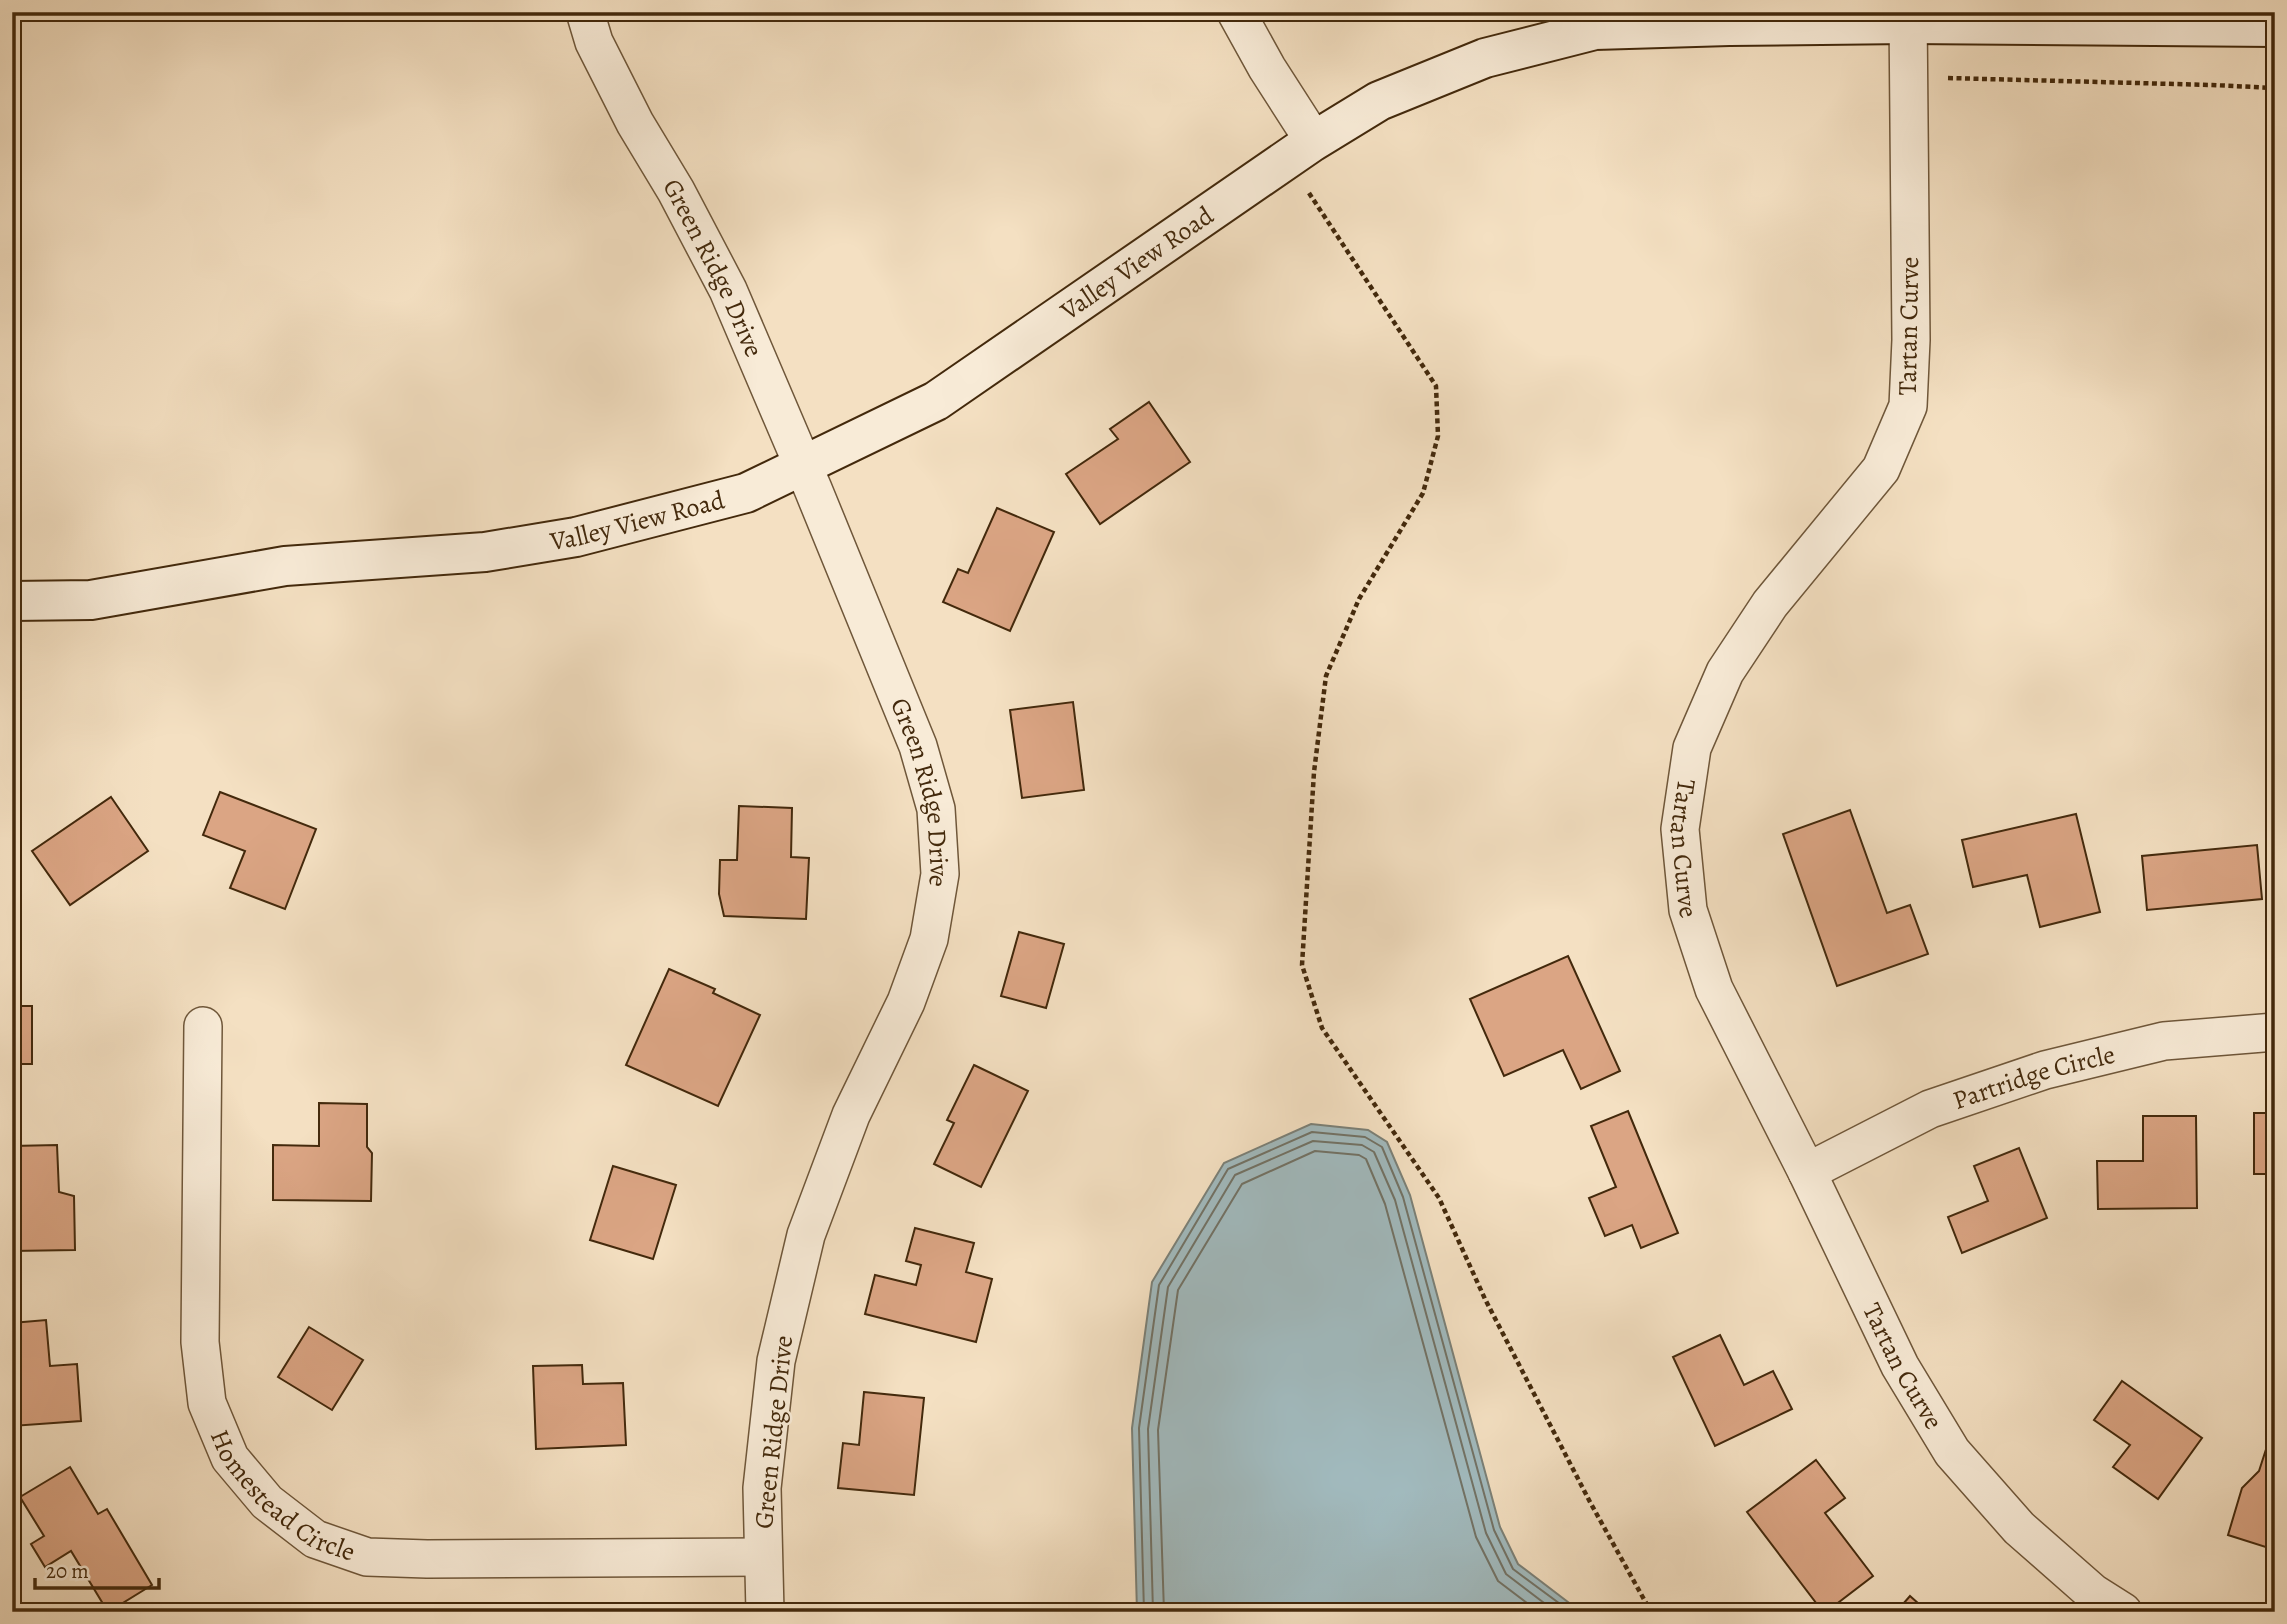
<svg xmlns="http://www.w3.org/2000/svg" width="2287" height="1624" font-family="Alegreya,serif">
<rect width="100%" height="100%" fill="#f4e0c2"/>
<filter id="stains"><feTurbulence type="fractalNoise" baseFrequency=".00286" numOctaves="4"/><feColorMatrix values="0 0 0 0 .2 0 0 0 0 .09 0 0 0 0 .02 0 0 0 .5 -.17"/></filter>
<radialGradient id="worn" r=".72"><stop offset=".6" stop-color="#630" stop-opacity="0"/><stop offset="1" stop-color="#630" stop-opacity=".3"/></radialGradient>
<path fill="#a1babe" stroke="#7b8077" stroke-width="2" d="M1311 1124 1368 1130 1387 1142 1410 1195 1500 1527 1518 1564 1581 1612H1137L1132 1428 1152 1282 1224 1163Z"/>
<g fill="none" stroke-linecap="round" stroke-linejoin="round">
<g stroke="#727265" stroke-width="2">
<path d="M1144 1612 1139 1428 1159 1285 1228 1169 1312 1132 1365 1137 1382 1147 1403 1197 1494 1530 1513 1569 1571 1612"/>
<path d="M1153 1612 1148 1429 1168 1287 1235 1175 1313 1141 1362 1145 1374 1152 1395 1200 1486 1533 1506 1574 1556 1612"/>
<path d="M1164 1612 1158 1430 1178 1290 1242 1184 1315 1151 1359 1155 1366 1159 1385 1204 1476 1537 1498 1581 1539 1612"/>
</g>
</g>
<g fill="#dba584" stroke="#43290c" stroke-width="2">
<path d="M1149 402 1190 462 1100 524 1066 474 1118 439 1110 429Z"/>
<path d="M997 508 1054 532 1010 631 943 602 958 569 968 573Z"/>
<path d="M1073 702 1084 790 1022 798 1010 710Z"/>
<path d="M220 792 316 829 285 909 230 888 245 851 203 835Z"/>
<path d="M111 797 148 851 70 905 32 851Z"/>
<path d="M739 806 792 808 791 857 809 858 806 919 724 916 719 894 720 860H737Z"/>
<path d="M1850 810 1887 913 1910 905 1928 954 1837 986 1783 834Z"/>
<path d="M2076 814 2100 912 2040 927 2027 875 1973 887 1962 840Z"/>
<path d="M2257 845 2262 899 2147 910 2142 856Z"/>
<path d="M1019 932 1064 944 1046 1008 1001 996Z"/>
<path d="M1568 956 1620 1071 1581 1089 1563 1050 1504 1076 1470 999Z"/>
<path d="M669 969 715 989 713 993 760 1015 718 1106 626 1065Z"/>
<rect x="12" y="1006" width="20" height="58"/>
<path d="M974 1065 1028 1091 981 1187 934 1164 954 1123 947 1120Z"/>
<path d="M319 1103 367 1104V1147L372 1153 371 1201 273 1200V1145L319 1146Z"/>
<path d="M1628 1111 1678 1233 1641 1248 1632 1225 1605 1236 1589 1198 1616 1187 1591 1126Z"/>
<rect x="2254" y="1113" width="21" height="61"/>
<path d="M2143 1116H2196L2197 1208 2098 1209 2097 1161H2143Z"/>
<path d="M57 1145 59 1192 74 1196 75 1250 12 1251V1146Z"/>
<path d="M2019 1148 2047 1218 1962 1253 1948 1217 1988 1201 1974 1166Z"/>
<path d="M613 1166 676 1185 653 1259 590 1240Z"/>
<path d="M915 1228 974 1243 966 1272 992 1279 976 1342 865 1314 875 1275 916 1285 921 1265 906 1261Z"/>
<path d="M46 1320 50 1366 77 1364 81 1421 12 1426V1323Z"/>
<path d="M309 1327 363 1360 332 1410 278 1377Z"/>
<path d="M1720 1335 1744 1385 1773 1371 1792 1409 1715 1446 1673 1357Z"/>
<path d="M582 1365 583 1384 623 1383 626 1445 536 1449 533 1366Z"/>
<path d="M2122 1381 2202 1438 2158 1499 2113 1467 2130 1445 2094 1420Z"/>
<path d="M864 1392 924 1398 914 1495 838 1488 843 1443 859 1445Z"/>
<path d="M2269 1440 2275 1442V1550L2228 1535 2242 1488 2259 1471Z"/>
<path d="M1816 1460 1845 1498 1825 1513 1873 1576 1826 1612H1823L1747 1512Z"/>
<path d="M70 1467 98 1514 107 1509 152 1585 108 1612 71 1551 45 1567 31 1544 44 1536 20 1497Z"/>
<path d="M1910 1596 1928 1612H1896Z"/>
</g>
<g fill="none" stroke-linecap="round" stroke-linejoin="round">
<g stroke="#6f573a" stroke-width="40">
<g id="street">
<path id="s1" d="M585 12 594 42 635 123 676 191 728 290 813 489 918 746 936 809 940 874 929 939 906 1002 851 1115 806 1235 776 1361 762 1488 765 1612"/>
<path d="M1236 12 1267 68 1310 135 1312 142"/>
<path id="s2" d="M1908 12 1911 340 1908 406 1881 469 1770 604 1725 672 1692 748 1680 829 1688 910 1714 989 1807 1172 1900 1366 1952 1452 2019 1528 2093 1593 2123 1612"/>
<path id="s3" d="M203 1026 200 1342 207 1403 230 1458 267 1502 315 1539 367 1557 427 1559 762 1557"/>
<path id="s4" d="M1807 1172 1930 1109 2045 1070 2164 1041 2275 1032"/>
</g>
</g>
<g stroke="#43290c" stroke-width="42">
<g id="secondary">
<path id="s5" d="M12 601 91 600 285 566 485 552 576 537 746 493 936 401 1312 142 1379 101 1485 58 1595 30 1729 26 1908 24 2275 27"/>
</g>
</g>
<g stroke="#43290c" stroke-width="4.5" stroke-dasharray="5 3.5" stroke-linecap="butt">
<path d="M1948 78 2212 85 2275 88"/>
<path d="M1309 193 1436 386 1438 436 1423 493 1359 599 1326 676 1314 772 1302 965 1322 1028 1439 1198 1485 1299 1590 1502 1651 1612"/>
</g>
<use href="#street" stroke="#f8ebd7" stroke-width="37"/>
<use href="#secondary" stroke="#f8ebd7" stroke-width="38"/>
</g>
<g text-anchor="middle" stroke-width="5" stroke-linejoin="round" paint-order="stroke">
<g font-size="26" fill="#43290c" stroke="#f8ebd7">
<text dy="9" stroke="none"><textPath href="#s5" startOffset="1199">Valley View Road</textPath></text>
<text dy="9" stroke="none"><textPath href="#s1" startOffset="287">Green Ridge Drive</textPath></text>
<text transform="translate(1908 326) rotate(-89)" y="9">Tartan Curve</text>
<text dy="9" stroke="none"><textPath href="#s5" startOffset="632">Valley View Road</textPath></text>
<text dy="9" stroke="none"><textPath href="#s1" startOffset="854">Green Ridge Drive</textPath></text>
<text dy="9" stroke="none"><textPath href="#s2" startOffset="903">Tartan Curve</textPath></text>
<text dy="9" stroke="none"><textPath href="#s4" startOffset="247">Partridge Circle</textPath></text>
<text dy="9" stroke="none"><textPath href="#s2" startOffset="1470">Tartan Curve</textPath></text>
<text transform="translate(773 1432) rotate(-84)" y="9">Green Ridge Drive</text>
<text dy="9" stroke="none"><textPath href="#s3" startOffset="502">Homestead Circle</textPath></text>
</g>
</g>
<rect width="2287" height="1624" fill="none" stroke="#f4e0c2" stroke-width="42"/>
<rect x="14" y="14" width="2259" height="1596" fill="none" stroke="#43290c" stroke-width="3.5"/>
<rect x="21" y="21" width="2245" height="1582" fill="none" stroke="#43290c" stroke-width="2"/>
<path d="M35 1578v10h124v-10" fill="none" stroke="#43290c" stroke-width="3.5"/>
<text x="46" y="1578" font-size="21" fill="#43290c" stroke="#f8ebd7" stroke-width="5" paint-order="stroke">20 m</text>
<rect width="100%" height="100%" filter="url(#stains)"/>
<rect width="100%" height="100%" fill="url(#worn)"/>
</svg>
